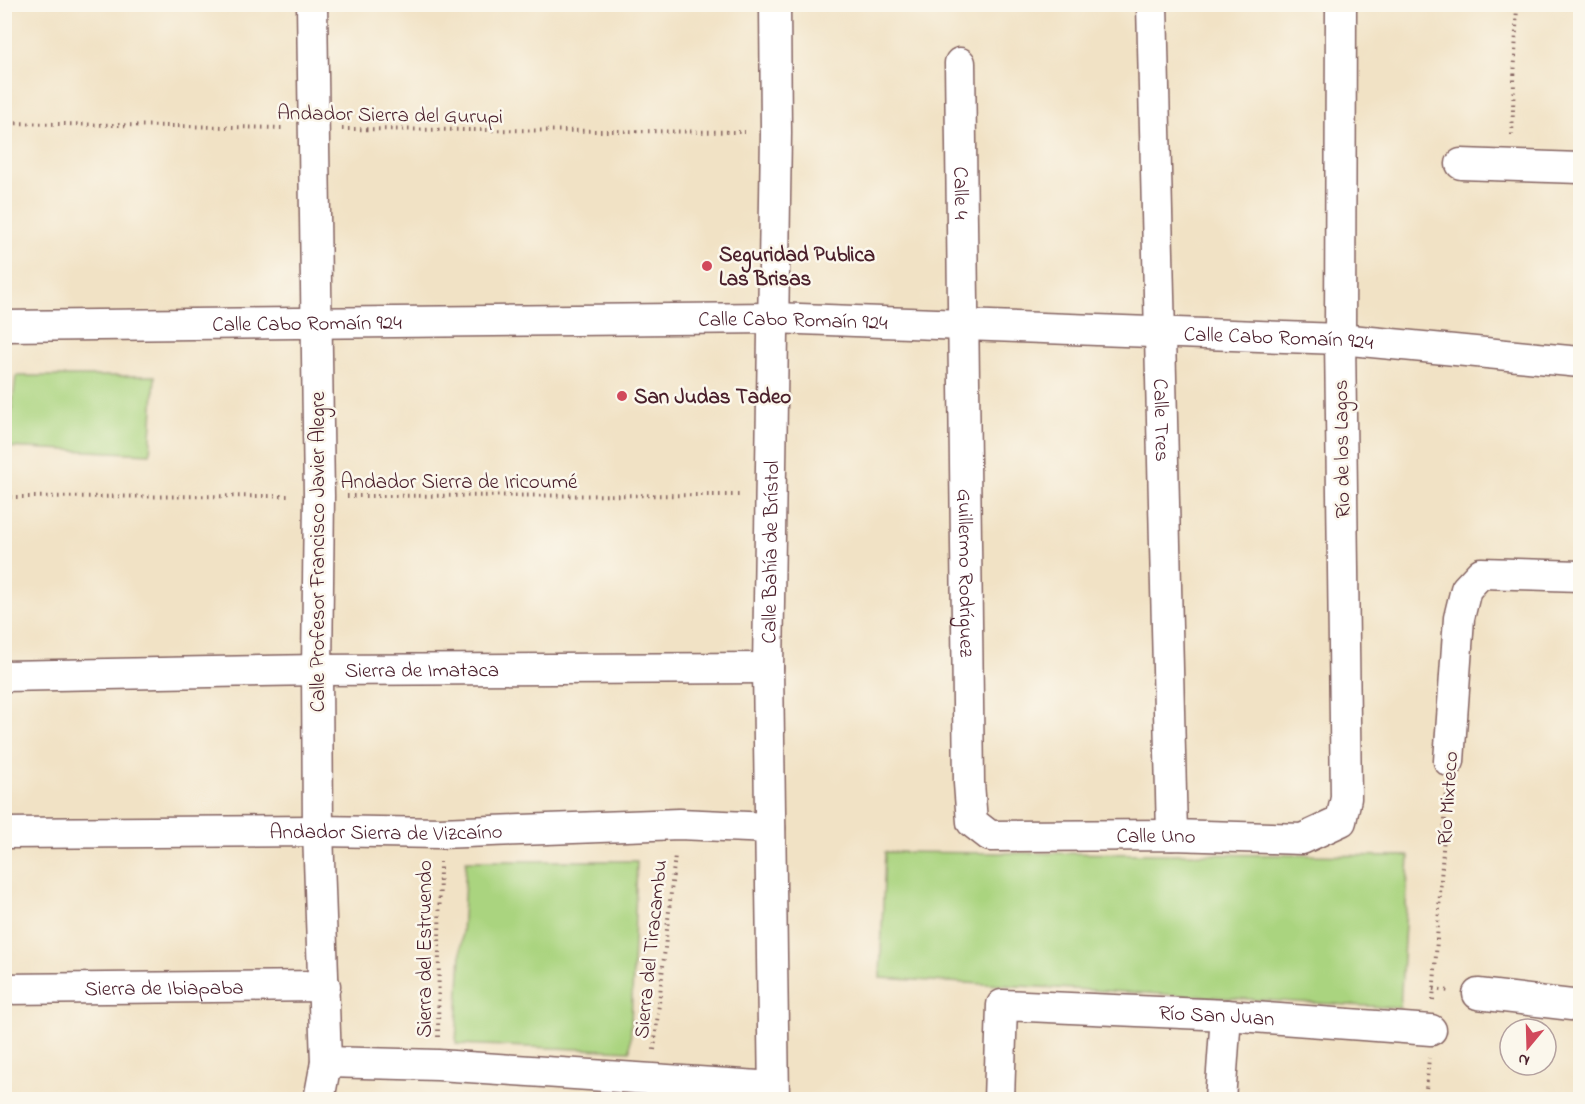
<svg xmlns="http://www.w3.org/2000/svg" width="1585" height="1104" font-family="'Indie Flower',sans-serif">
<rect width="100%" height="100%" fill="#fbf7ec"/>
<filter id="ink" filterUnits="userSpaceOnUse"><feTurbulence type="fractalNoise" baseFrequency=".0167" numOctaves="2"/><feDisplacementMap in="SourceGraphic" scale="12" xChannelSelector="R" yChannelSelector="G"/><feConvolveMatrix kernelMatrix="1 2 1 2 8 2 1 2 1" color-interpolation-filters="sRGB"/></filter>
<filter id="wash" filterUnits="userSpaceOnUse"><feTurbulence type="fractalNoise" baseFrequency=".008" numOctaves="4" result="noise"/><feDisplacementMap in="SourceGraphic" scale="24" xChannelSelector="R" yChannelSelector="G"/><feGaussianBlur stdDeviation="1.35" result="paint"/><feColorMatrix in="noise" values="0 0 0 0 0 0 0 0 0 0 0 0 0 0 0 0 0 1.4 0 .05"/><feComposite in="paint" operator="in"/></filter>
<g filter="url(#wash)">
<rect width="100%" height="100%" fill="#f1e2c5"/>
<g fill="#aad47f" stroke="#7a7a55" stroke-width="1.5">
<path d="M16 376H155L150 454 7 447Z"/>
<path d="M885 852 1409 856 1400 1008 880 978Z"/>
<path d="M466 861H637L630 1051 456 1044Z"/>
</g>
</g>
<g filter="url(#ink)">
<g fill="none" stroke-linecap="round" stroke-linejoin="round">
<g stroke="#846361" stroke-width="33">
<g id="minor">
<path d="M312 4 319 496 317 670 318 831 326 1062 319 1100"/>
<path id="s1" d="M1152 4 1172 835"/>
<path id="s2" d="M960 63 969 783 972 822 990 836 1172 835 1302 839 1341 821 1346 798 1340 339 1341 4"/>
<path d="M1461 164 1580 168"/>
<path id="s3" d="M4 326 773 318 1340 339 1580 362"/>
<path id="s4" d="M4 676 317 670 768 668"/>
<path d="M1449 761 1459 618 1466 589 1481 573 1580 576"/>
<path id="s5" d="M4 833 318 831 440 833 679 824 770 828"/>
<path id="s6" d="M4 989 325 986"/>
<path d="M1478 994 1580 1006"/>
<path d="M326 1062 438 1065 773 1087"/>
<path id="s7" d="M774 1100 768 668 776 133 775 4"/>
<path id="s8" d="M999 1100 1002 1005 1226 1015 1431 1030"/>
<path d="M1220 1100 1226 1015"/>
</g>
</g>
<g stroke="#846361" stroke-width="4" stroke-dasharray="1.5 4.5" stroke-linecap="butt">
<path d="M4 123 283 128"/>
<path d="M342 129 745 132"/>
<path d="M1512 135 1517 4"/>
<path d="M347 496 742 495"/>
<path d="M4 497 289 496"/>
<path d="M1434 989 1450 991"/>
<path d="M1433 1000 1447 789"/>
<path d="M438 1037 440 862"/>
<path d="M654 1050 675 855"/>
<path d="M1425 1100 1429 1058"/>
</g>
<use href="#minor" stroke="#fff" stroke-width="30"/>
</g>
</g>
<g fill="#d1495b" stroke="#fbf7ec" stroke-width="2">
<circle cx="707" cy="266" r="6"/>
<circle cx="622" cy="396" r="6"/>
</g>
<g text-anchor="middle" stroke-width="5" stroke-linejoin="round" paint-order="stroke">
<g font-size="21" fill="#4a1f2b" stroke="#fbf7ec">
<text transform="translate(390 114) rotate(1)" y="7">Andador Sierra del Gurupi</text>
<text dy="7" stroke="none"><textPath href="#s2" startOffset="130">Calle 4</textPath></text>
<text dy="7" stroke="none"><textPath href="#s3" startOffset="789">Calle Cabo Romaín 924</textPath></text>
<text dy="7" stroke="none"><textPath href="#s3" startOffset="303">Calle Cabo Romaín 924</textPath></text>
<text dy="7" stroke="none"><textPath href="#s3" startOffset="1275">Calle Cabo Romaín 924</textPath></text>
<text dy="7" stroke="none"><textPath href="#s1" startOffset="416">Calle Tres</textPath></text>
<text transform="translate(1341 449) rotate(-91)" y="7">Río de los Lagos</text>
<text x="459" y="488">Andador Sierra de Iricoumé</text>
<text transform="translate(317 552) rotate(-90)" y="7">Calle Profesor Francisco Javier Alegre</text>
<text dy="7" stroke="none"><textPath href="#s7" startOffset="548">Calle Bahía de Brístol</textPath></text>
<text dy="7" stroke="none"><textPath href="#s2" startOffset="510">Guillermo Rodríguez</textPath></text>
<text dy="7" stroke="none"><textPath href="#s4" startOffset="418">Sierra de Imataca</textPath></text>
<text transform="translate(1447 798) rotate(-86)" y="7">Río Mixteco</text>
<text dy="7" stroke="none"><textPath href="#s5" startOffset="382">Andador Sierra de Vizcaíno</textPath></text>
<text dy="7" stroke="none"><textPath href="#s2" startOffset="948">Calle Uno</textPath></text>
<text transform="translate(424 949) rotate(-90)" y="7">Sierra del Estruendo</text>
<text transform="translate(650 949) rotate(-84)" y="7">Sierra del Tiracambu</text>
<text dy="7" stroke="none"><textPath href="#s6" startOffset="160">Sierra de Ibiapaba</textPath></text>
<text dy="7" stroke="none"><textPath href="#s8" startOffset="310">Río San Juan</textPath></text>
</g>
<g font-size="21" font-weight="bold" fill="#4a1f2b" stroke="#fbf7ec" text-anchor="start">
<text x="719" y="261">Seguridad Publica<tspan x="719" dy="24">Las Brisas</tspan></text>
<text x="634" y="403">San Judas Tadeo</text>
</g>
</g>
<rect width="1585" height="1104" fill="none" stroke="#fbf7ec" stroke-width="24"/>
<g transform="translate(1528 1047) rotate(199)"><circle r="28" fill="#fbf7ec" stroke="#b4a19f" stroke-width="1.5"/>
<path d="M0-4.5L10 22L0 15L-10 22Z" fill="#d1495b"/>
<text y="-9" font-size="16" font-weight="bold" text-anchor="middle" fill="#4a1f2b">N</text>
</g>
</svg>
